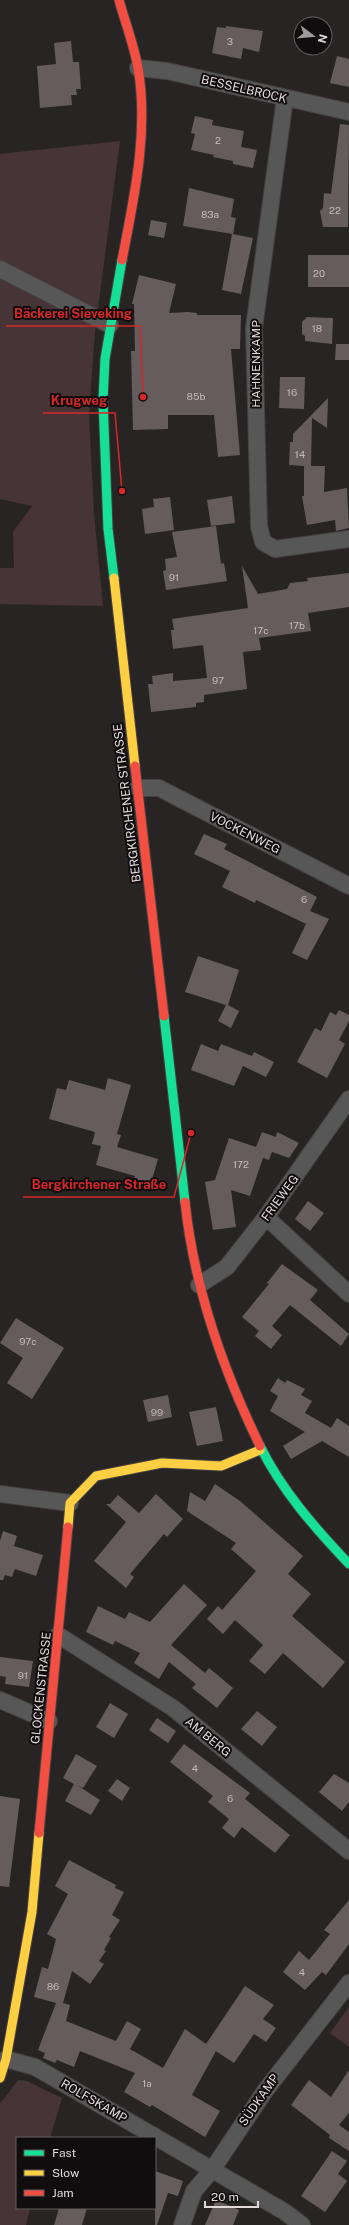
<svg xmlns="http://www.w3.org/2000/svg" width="349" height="2225" font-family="'Public Sans',sans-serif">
<rect width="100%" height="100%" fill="#292424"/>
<g fill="#473437">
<path d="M120 141 95 331 89 414 94 514 103 606 0 604V568H14L13 532 32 506 0 499V154Z"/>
<path d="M349 2007V2047L330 2033Z"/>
<path d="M19 2080 27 2081 62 2098 50 2138H17V2208H30L26 2225H0V2103C8 2096 11 2087 19 2080Z"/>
</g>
<g fill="#655c5d">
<path d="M226 26 263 31 259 52 243 48 241 59 212 53 217 27 226 28Z"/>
<path d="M71 41 73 62H79L81 89H76L77 95H71L72 105 40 108 37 66 56 64 54 43Z"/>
<path d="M337 56 349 59V87L330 83Z"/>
<path d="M195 116 213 120 212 125 244 131 241 147 257 150 253 168 233 164V161L213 157 214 155 191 150 195 134 191 133Z"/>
<path d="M340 124 349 125 348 227H323L320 211 323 208 324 193 331 194Z"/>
<path d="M189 188 234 199 231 217 236 218 233 234 183 226Z"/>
<path d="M151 220 167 223 164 238 148 235Z"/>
<path d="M232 234 253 238 241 294 222 290Z"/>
<rect x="308" y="255" width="41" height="32"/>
<path d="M139 275 176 284 169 313 188 312 197 313V315H241L240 349H231L240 455 218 457 214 415H168V429L133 430 131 351H135L134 304H132Z"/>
<path d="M307 317 333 318 332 344 305 341V336L302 334V322Z"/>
<path d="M336 344H349V360H335Z"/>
<path d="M280 377H305L304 409 279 408Z"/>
<path d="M328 398 327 428 312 418 311 466H325L324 492 347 488 349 528 336 531 335 520 307 525 302 496H304V466L289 465 290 442H293V434Z"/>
<path d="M232 496 235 523 211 526 207 500Z"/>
<path d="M170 497 174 530 145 534 142 509 154 507 153 499Z"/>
<path d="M216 526 221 564 224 563 227 581 166 590 163 571 166 570 165 559 177 557 172 532Z"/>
<path d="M242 566 258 594 287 589 290 583 308 581 307 578 349 573V607L308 613 311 631 259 638 261 650 243 652 247 689 204 695V702L196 703V707L151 712 148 684H153L152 676 173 673V681L207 678 203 645 173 649 171 630H174L172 619 248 608Z"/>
<path d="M204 834 227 844 224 849 317 897 310 911 329 919 307 960 292 953 306 924 256 900 255 903 222 887 230 871 194 854Z"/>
<path d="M198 956 239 970 228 1005 239 1011 231 1028 218 1021 226 1005 185 992Z"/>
<path d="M339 1010 349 1015V1021L339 1040 345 1044 327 1078 297 1062 315 1028 321 1031 330 1012 336 1015Z"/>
<path d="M201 1044 218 1051 221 1044 252 1056 254 1052 274 1062 266 1077 243 1066 234 1086 191 1070Z"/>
<path d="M108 1078 131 1085 117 1134 121 1135 117 1147 158 1159 149 1190 132 1186 135 1176 96 1165 101 1146 92 1144 95 1132 49 1119 57 1088 66 1090 69 1080 105 1090Z"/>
<path d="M262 1132 276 1137 277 1132 299 1143 289 1158 272 1152 269 1160 263 1158 250 1196 231 1190 236 1227 213 1230 205 1182 215 1180 229 1138 256 1147Z"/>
<path d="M308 1201 324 1213 310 1231 295 1219Z"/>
<path d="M282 1264 318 1290 310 1300 349 1334 341 1346 290 1305 272 1326 282 1335 271 1349 255 1336 259 1331 242 1317 269 1284 267 1283Z"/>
<path d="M16 1318 64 1348 32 1399 7 1383 23 1358 0 1343Z"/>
<path d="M278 1378 285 1383 287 1380 305 1389 301 1395 312 1401 305 1413 331 1428 337 1418 349 1426V1457L322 1441 291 1459 283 1446 305 1432 270 1411 278 1396 270 1391Z"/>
<path d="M168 1395 172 1417 148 1422 143 1400Z"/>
<path d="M216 1407 223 1441 197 1446 189 1412Z"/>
<path d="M215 1484 240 1501 303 1556 288 1574 311 1594 292 1616 345 1662 323 1688 283 1653 265 1674 249 1661 263 1645 235 1620 223 1634 207 1619 218 1606 222 1610 256 1571 231 1549 236 1543 187 1511 190 1492 205 1501Z"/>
<path d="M156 1494 183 1519 167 1537 164 1534 130 1574 134 1577 126 1588 94 1561 126 1522 106 1504H110L118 1495 139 1513Z"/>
<path d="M3 1531 17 1536 14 1546 43 1555 36 1576 15 1569 12 1577 5 1575 3 1580H0V1541Z"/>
<path d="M184 1584 207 1605 171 1645 205 1673 209 1668 233 1688 217 1708 192 1688 196 1684 169 1662 159 1679 134 1663 140 1653 115 1641 113 1645 86 1632 98 1606 125 1619 129 1612 150 1622Z"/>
<path d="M0 1657 33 1661 29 1687 5 1684 6 1677 0 1676Z"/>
<path d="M110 1703 128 1714 114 1738 96 1727Z"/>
<path d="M257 1711 277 1727 262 1746 241 1729Z"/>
<path d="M157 1718 176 1731 168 1743 149 1730Z"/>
<path d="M184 1744 250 1793 245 1799 290 1835 275 1853 242 1827 234 1838 222 1828 229 1819 208 1802 213 1796 170 1762Z"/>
<path d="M76 1754 97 1766 83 1788 77 1785 100 1800 91 1815 65 1801 74 1784 63 1778Z"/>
<path d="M334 1774 349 1783V1802L342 1811 319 1792Z"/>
<path d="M117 1779 130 1788 122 1801 108 1791Z"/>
<path d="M0 1796 20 1799 9 1887 0 1886Z"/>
<path d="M69 1860 116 1885 115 1888 124 1892 112 1915 120 1920 109 1937 111 1938 104 1950 106 1951 99 1961 104 1964 90 1984 72 1971 63 2003 70 2005 66 2021 116 2041 127 2021 141 2029 130 2049 163 2068 185 2029 206 2044 245 1986 274 2005 263 2019 276 2028 266 2042 254 2034 234 2063 211 2048 216 2051 192 2095 220 2111 205 2137 152 2105 150 2107 124 2092 135 2073 80 2051 74 2067 57 2060 55 2063 43 2058 45 2053 38 2050 56 2003 34 1997 42 1967 48 1969 56 1939 47 1934 68 1894 55 1886Z"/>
<path d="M349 1900V1944L326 1975 322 1972 305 1990 283 1972 299 1951 309 1960 330 1934 324 1930Z"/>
<path d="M349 2070V2113L339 2125 349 2132V2151L329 2138 330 2135 291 2105 309 2080 331 2097Z"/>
<path d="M332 2151 347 2161 338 2174 347 2181 325 2212 301 2196Z"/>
<path d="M155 2171 183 2181 178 2196 168 2193 157 2225H155Z"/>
<path d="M216 2200 239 2210 233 2225H205Z"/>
<path d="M59 2208H87L82 2225H54Z"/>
</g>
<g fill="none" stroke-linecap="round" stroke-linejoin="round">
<g stroke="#464242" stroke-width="18">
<g id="street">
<path d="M138 68 167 71 349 112"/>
<path d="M285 98 254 328 259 526 263 542 275 549 349 539"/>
<path d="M0 269 110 325"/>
<path d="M138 788H159L349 886"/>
<path d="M266 1217 349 1294"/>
<path d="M199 1285 227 1267 266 1217 349 1099"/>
<path d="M0 1494 70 1503"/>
<path d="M58 1635 173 1708 349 1851"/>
<path d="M0 1700 49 1721"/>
<path d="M6 2059 35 2067 285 2212 302 2225"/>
<path d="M182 2225 194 2191 212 2170 265 2091 349 1983"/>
</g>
</g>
<g stroke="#464242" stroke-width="11">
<g id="fast">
<path d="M114 578 108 529 103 400 105 359 122 260"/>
<path d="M164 1016 185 1202"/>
<path d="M260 1446C282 1491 315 1528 349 1564"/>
</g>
</g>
<g stroke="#464242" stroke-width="11">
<g id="slow">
<path d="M114 578 135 766"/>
<path d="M68 1527 70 1503 96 1476 162 1463 221 1466 260 1450"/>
<path d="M0 2078 6 2059 32 1912 39 1833"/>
</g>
</g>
<g stroke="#464242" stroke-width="11">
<g id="jam">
<path d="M119 0C125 22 134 45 138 68 149 131 134 198 122 260"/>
<path d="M135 766 164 1016"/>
<path d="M185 1202C194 1287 223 1370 260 1446"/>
<path d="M39 1833 68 1527"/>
</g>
</g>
<use href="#street" stroke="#575758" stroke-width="16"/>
<use href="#fast" stroke="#16e098" stroke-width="9"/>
<use href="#slow" stroke="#ffcf43" stroke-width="9"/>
<use href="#jam" stroke="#f24e42" stroke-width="9"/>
</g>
<g text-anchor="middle" stroke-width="4" stroke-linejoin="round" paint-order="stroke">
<g font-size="10" fill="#c2babb">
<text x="230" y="45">3</text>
<text x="218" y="144">2</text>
<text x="335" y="214">22</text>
<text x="210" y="218">83a</text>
<text x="319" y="277">20</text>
<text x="317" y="332">18</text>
<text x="292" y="396">16</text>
<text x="196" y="400">85b</text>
<text x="300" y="458">14</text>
<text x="174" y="581">91</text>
<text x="297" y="629">17b</text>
<text x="261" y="634">17c</text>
<text x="218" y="684">97</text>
<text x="304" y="903">6</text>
<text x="241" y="1168">172</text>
<text x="28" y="1345">97c</text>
<text x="157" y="1416">99</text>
<text x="23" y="1679">91</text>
<text x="195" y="1772">4</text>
<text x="230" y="1802">6</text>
<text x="302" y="1976">4</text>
<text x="53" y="1990">86</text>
<text x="147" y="2087">1a</text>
</g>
<g font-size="12" fill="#e1d9da" stroke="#110c0d">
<text transform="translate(244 89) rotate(13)" y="4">BESSELBROCK</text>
<text transform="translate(256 364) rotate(-90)" y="4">HAHNENKAMP</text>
<text transform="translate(127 803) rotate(-97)" y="4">BERGKIRCHENER STRASSE</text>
<text transform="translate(245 833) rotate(27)" y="4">VOCKENWEG</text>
<text transform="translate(280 1198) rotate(-54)" y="4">FRIEWEG</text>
<text transform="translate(41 1688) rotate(-84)" y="4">GLOCKENSTRASSE</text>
<text transform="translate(208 1737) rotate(39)" y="4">AM BERG</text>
<text transform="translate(259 2100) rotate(-55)" y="4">SÜDKAMP</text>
<text transform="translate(94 2101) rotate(30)" y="4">ROLFSKAMP</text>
</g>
</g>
<path fill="none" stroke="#d62828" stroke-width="1.5" d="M143 397L140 326H6M122 491L115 413H43M191 1133L174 1197H23"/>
<g fill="#d62828" stroke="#110c0d" stroke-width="1.5">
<circle cx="143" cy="397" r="4"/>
<circle cx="122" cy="491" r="4"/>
<circle cx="191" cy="1133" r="4"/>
</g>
<g font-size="13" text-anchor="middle" font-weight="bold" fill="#d62828" stroke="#110c0d" stroke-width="4" stroke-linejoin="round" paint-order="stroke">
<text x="73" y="318">Bäckerei Sieveking</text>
<text x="79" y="405">Krugweg</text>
<text x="99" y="1189">Bergkirchener Straße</text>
</g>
<rect x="16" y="2137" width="140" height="72" fill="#110c0d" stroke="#645e5f"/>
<rect x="24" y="2150" width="20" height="6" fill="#16e098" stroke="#645e5f"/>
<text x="52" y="2157" font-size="12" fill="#e1d9da">Fast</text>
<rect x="24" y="2170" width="20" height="6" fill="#ffcf43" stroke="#645e5f"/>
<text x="52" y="2177" font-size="12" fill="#e1d9da">Slow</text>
<rect x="24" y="2190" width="20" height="6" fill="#f24e42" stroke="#645e5f"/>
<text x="52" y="2197" font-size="12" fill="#e1d9da">Jam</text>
<g transform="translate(313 36) rotate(106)"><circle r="19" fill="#110c0d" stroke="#645e5f"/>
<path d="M0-3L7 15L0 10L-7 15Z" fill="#a19a9a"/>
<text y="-6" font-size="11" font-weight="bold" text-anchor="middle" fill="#e1d9da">N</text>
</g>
<path d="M205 2201v6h53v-6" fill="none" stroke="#e1d9da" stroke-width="2"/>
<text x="211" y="2201" font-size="12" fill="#e1d9da" stroke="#110c0d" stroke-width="3" paint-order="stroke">20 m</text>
</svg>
